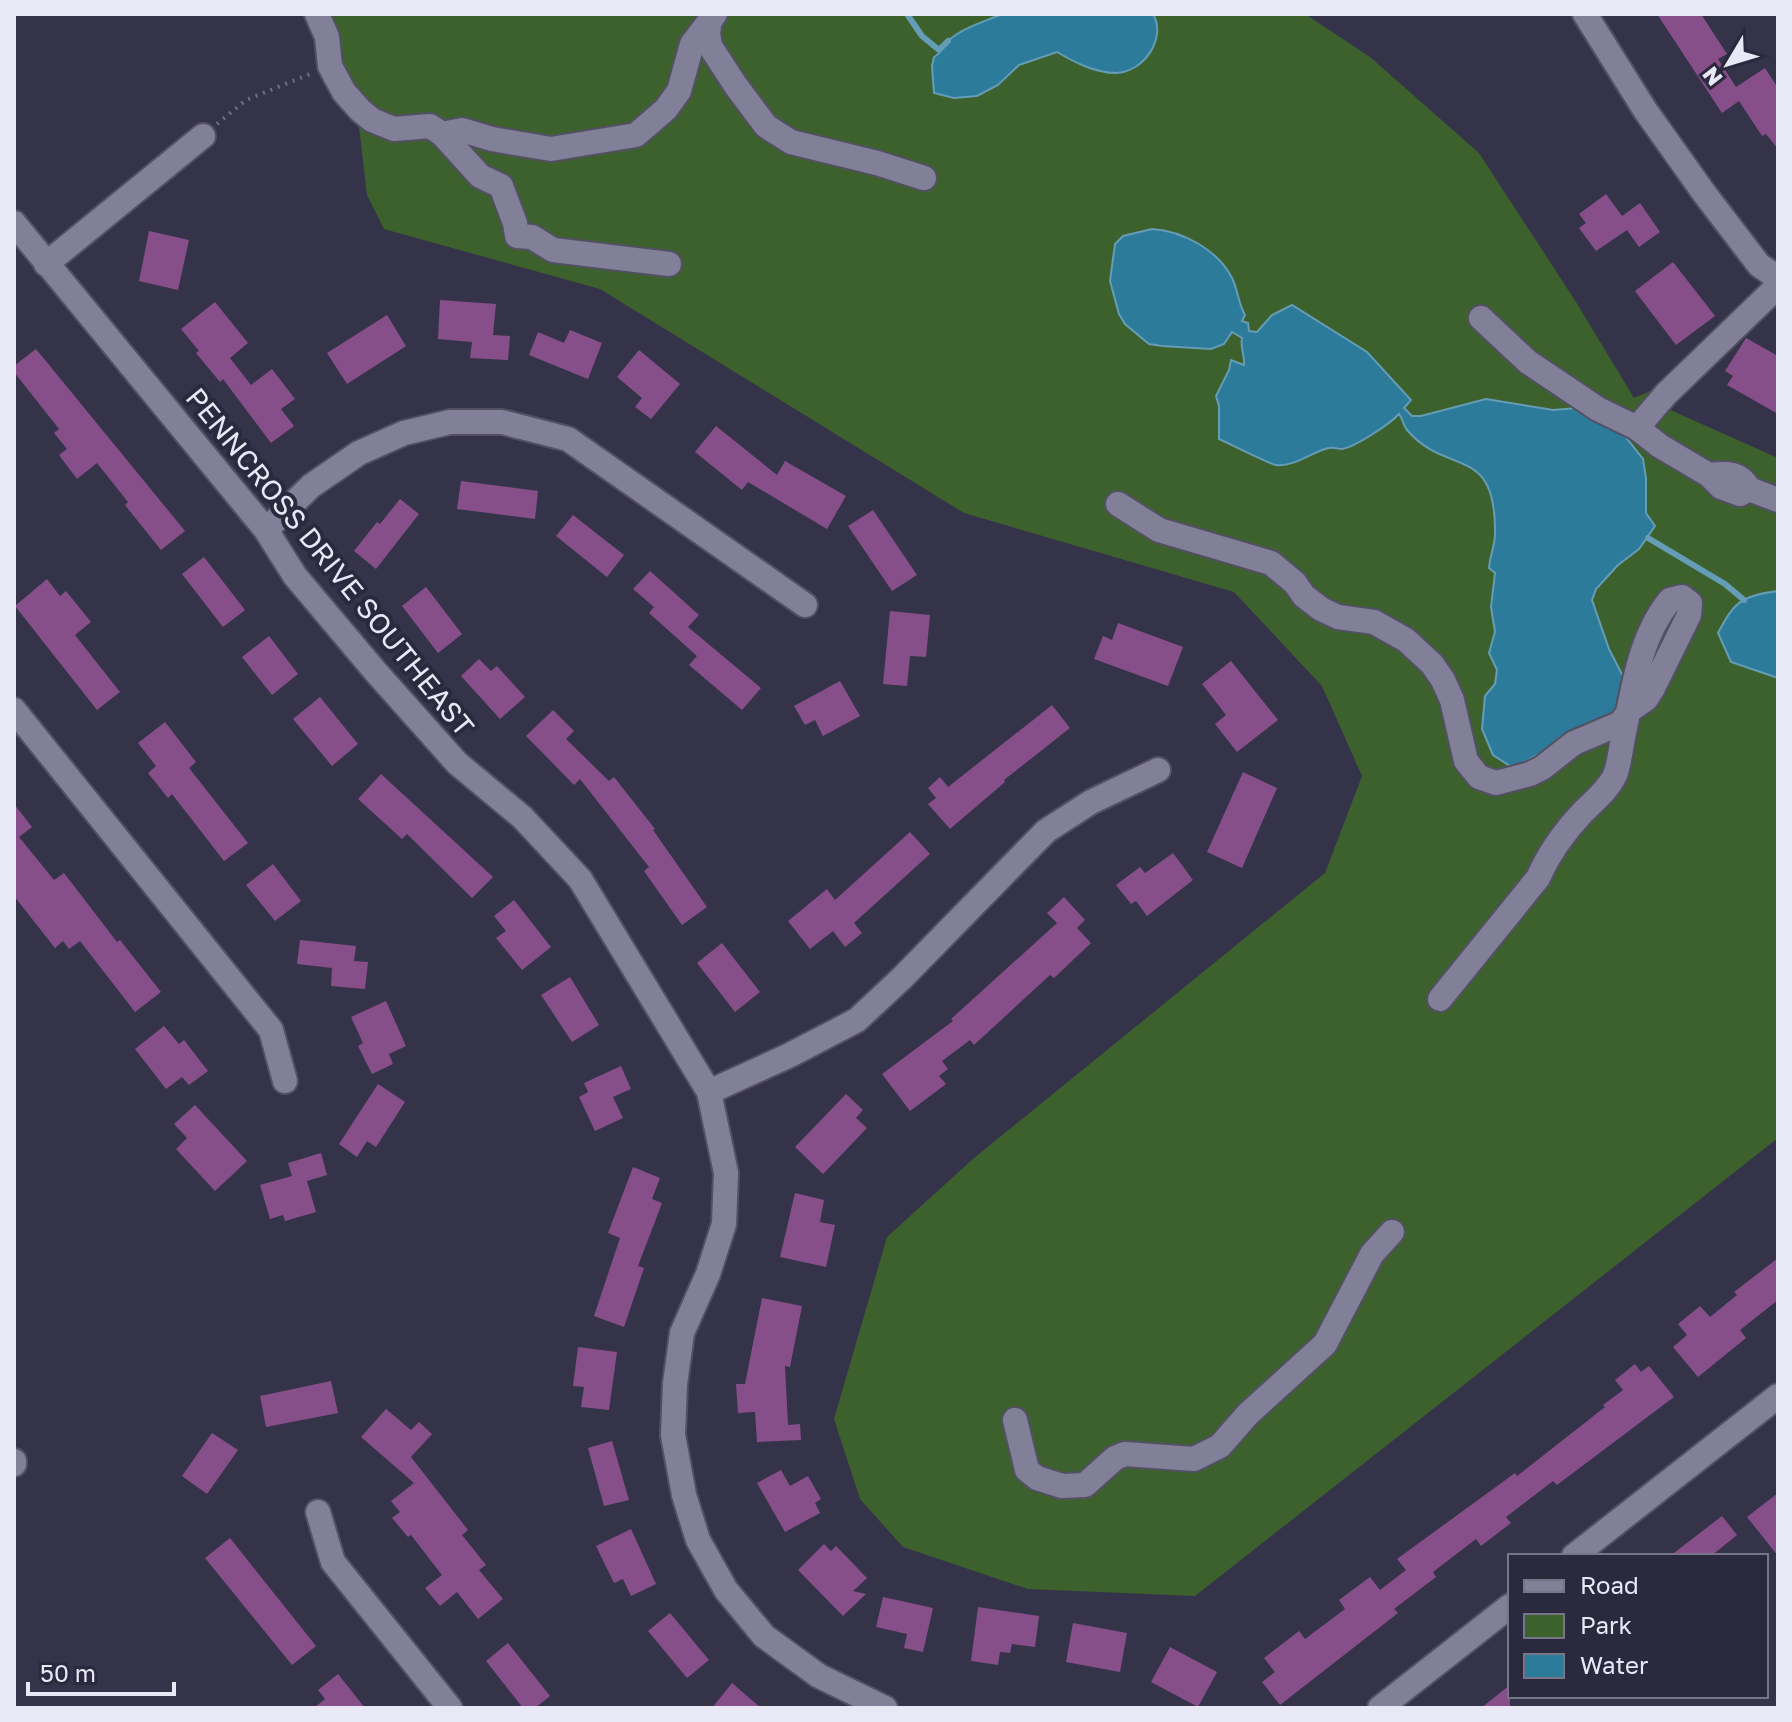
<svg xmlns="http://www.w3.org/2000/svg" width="1792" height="1722" font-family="'Golos Text',sans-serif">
<rect width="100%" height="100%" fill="#353349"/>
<path fill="#3d612d" d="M302 14H1305L1370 57 1479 153 1576 302 1634 398 1655 389 1778 266 1668 409 1778 458V1138L1195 1596 1028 1589 903 1547 860 1499 834 1419 887 1237 974 1158 1325 873 1362 776 1322 686 1234 592 964 513 600 289 384 229 367 195 358 118Z"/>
<g fill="#2d7b9a" stroke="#659cb6" stroke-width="2">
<path d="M1002 14H1153C1167 38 1144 72 1116 73 1095 73 1074 62 1057 52L1019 65 998 85 977 96 954 98 934 93 932 66 934 57C941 53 942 48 947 42 961 28 984 22 1002 14Z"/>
<path d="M1152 229C1183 231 1218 250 1232 278 1238 290 1238 303 1245 315L1242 321 1248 323 1249 331 1257 332 1272 315 1292 305 1367 352 1411 400 1404 408 1412 416H1421L1486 399 1553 410 1577 408 1593 413 1624 435 1643 459 1646 478V513L1655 526 1639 549 1618 565 1596 589 1592 600 1609 649 1625 680 1626 692 1612 715 1513 768 1493 755 1482 729 1485 696 1495 684 1497 670 1489 653 1495 632 1491 607 1495 573 1489 568C1490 555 1495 546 1495 533 1496 443 1447 477 1407 430 1403 425 1403 419 1399 414 1390 424 1355 447 1342 449 1338 449 1333 447 1329 448 1311 452 1295 467 1276 465 1271 465 1226 442 1219 439V406L1216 396 1229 370 1231 360 1244 365C1245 355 1240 349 1242 338L1232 332 1224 344 1211 349 1162 346 1149 344 1125 324 1119 314 1110 281 1115 244 1123 236Z"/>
<path d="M1778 591V678L1731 662 1718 633C1735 601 1741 596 1778 591Z"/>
</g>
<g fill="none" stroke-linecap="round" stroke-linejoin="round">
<g stroke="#659cb6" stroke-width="6">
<path d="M907 14 922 36 939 50 948 41"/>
<path d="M1648 538 1725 584 1744 600"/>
</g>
</g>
<g fill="#864f8a">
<path d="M1657 14H1701L1727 54 1718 59 1736 87 1765 68 1778 88V149L1766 134 1762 136 1739 101 1722 113Z"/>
<path d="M1606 194 1622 216 1640 203 1660 232 1639 247 1627 230 1596 251 1579 228 1586 223 1579 214Z"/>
<path d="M149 231 189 240 178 290 139 281Z"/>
<path d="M1673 262 1715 316 1676 345 1635 291Z"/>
<path d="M440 300 496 304 493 335 510 336 508 360 470 358 472 342 438 339Z"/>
<path d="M215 302 248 343 230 358 251 385 272 369 295 399 281 409 294 426 271 443 223 379 220 382 196 353 199 351 181 329Z"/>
<path d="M387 315 406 346 347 384 327 353Z"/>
<path d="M570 330 602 343 588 379 529 355 538 332 564 343Z"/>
<path d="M1746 338 1778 356V414L1727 385 1733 376 1725 371Z"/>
<path d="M36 349 185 531 161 550 125 505 128 502 97 463 77 479 59 455 67 449 54 433 59 429 14 372V366Z"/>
<path d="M639 350 680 384 651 419 635 407 642 398 617 377Z"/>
<path d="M716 426 777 475 785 461 846 496 827 529 748 482 742 490 695 452Z"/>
<path d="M461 481 538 491 535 519 457 509Z"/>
<path d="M400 499 419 514 376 569 354 551 377 522 380 524Z"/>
<path d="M873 510 917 575 892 591 848 526Z"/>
<path d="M573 515 624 555 607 577 556 536Z"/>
<path d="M204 557 245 610 223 627 182 574Z"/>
<path d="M650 571 699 615 688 627 761 688 742 710 689 665 697 656 649 613 654 607 633 589Z"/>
<path d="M47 579 60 596 66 591 91 622 75 635 120 692 97 710 15 606Z"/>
<path d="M426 587 462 634 438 653 402 606Z"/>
<path d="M890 611 930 615 926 657 910 656 907 686 883 684Z"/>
<path d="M1118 623 1183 647 1168 686 1094 659 1103 636 1112 640Z"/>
<path d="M269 636 298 674 272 695 242 657Z"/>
<path d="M479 659 491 671 497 666 525 697 500 719 461 676Z"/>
<path d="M1231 661 1278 720 1237 752 1215 724 1226 715 1202 684Z"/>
<path d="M840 681 860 716 823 736 815 720 805 725 794 706Z"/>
<path d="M320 697 358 744 332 766 293 719Z"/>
<path d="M1052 705 1070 728 1004 780 1005 782 950 829 928 804 936 798 928 788 940 777 948 787Z"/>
<path d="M553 710 574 731 566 739 609 781 614 777 655 829 653 830 707 907 682 925 644 871 649 867 580 779 574 785 526 736Z"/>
<path d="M165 722 196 762 189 768 248 843 224 861 172 794 168 798 148 773 156 766 138 743Z"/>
<path d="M1243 772 1277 788 1242 868 1207 852Z"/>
<path d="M381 774 493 877 472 898 407 834 402 839 358 799Z"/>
<path d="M14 804 32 827 19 837 54 880 64 873 117 942 120 940 161 992 135 1012 80 941 69 949 63 941 55 948 14 896Z"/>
<path d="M910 832 930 854 854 923 862 933 845 947 833 931 810 949 788 921 827 889 835 900Z"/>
<path d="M1173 853 1193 880 1147 916 1136 901 1131 904 1116 885 1140 867 1145 873Z"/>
<path d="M273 864 301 901 275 921 246 885Z"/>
<path d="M1064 897 1085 920 1077 928 1091 943 1054 978 1050 975 974 1045 970 1040 942 1061 948 1069 939 1076 946 1084 910 1111 882 1074 953 1021 951 1019 1057 923 1047 913Z"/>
<path d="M514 900 551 947 522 970 496 938 506 931 494 916Z"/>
<path d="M300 940 356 946 354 961 368 962 365 989 331 986 332 968 297 964Z"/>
<path d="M722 943 760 992 735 1012 697 963Z"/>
<path d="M570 977 599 1025 572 1042 541 995Z"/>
<path d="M386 1001 406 1046 389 1054 393 1064 372 1074 358 1046 363 1043 351 1017Z"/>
<path d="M164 1026 179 1044 184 1040 208 1071 189 1085 182 1077 166 1089 135 1049Z"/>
<path d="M621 1066 631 1089 613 1097 623 1118 595 1131 579 1097 588 1092 584 1083Z"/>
<path d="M378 1084 405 1102 376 1147 367 1141 357 1157 339 1144Z"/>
<path d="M846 1094 863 1110 856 1118 867 1128 823 1174 795 1147Z"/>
<path d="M195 1105 247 1161 215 1191 176 1149 187 1138 174 1124Z"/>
<path d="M321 1153 327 1175 307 1181 316 1212 285 1221 283 1215 270 1219 260 1185 292 1176 288 1163Z"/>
<path d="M633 1167 660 1178 652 1199 662 1203 638 1266 644 1268 624 1327 594 1316 620 1238 608 1233Z"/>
<path d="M795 1193 824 1200 820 1222 835 1225 826 1267 780 1257Z"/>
<path d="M1778 1258V1300L1740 1330 1746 1338 1698 1377 1673 1347 1687 1335 1678 1324 1700 1306 1710 1317 1737 1295 1734 1292Z"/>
<path d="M762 1298 802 1306 790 1367 785 1366 788 1425 800 1424 801 1440 757 1442 755 1412 738 1413 736 1384H745Z"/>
<path d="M578 1347 617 1352 609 1410 581 1407 584 1387 573 1386Z"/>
<path d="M1635 1364 1641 1372 1649 1366 1674 1397 1557 1485 1553 1481 1506 1517 1511 1523 1481 1546 1476 1539 1433 1572 1436 1577 1394 1609 1398 1613 1280 1705 1262 1682 1275 1672 1264 1658 1299 1631 1305 1639 1345 1609 1339 1600 1370 1577 1380 1590 1406 1570 1397 1559 1515 1473 1517 1476 1605 1407 1603 1405 1623 1390 1615 1380Z"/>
<path d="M331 1381 338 1413 266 1427 260 1396Z"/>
<path d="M386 1409 411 1430 419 1422 432 1434 411 1457 468 1530 462 1535 486 1565 479 1570 503 1599 478 1619 457 1592 440 1606 425 1588 442 1575 411 1535 408 1537 392 1518 400 1512 391 1501 414 1483 361 1437Z"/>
<path d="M212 1433 238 1450 207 1494 182 1476Z"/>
<path d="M612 1441 629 1500 604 1506 588 1448Z"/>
<path d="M781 1470 790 1486 808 1476 821 1499 815 1503 820 1513 785 1532 757 1483Z"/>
<path d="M1778 1493V1556L1747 1517Z"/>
<path d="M1722 1516 1737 1535 1711 1556H1670Z"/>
<path d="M631 1529 656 1584 631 1596 623 1579 614 1583 596 1546Z"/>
<path d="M230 1538 316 1646 292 1665 205 1558Z"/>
<path d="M824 1544 831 1551 836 1546 867 1578 853 1591 866 1594 843 1616 798 1570Z"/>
<path d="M883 1597 933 1608 923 1652 904 1648 907 1634 876 1627Z"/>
<path d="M978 1607 1039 1616 1035 1647 1012 1644 1010 1653 1000 1652 998 1665 971 1661Z"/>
<path d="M670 1613 709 1660 687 1678 648 1631Z"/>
<path d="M1073 1623 1127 1633 1120 1672 1066 1662Z"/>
<path d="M508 1643 550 1696 535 1708H523L486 1661Z"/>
<path d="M1170 1647 1217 1672 1198 1707 1151 1682Z"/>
<path d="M338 1674 365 1708H314L325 1699 318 1690Z"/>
<path d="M732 1683 761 1708H712Z"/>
<path d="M1510 1685V1708H1481Z"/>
</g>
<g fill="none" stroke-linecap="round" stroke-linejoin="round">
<g stroke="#525062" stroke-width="28">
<g id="minor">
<path d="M317 14 327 37 330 66 344 92 360 110 372 120 394 129 430 126 442 134 462 130 492 139 551 149 636 135 666 109 679 91 692 44 715 14"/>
<path d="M1585 14 1645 110 1704 193 1759 265 1778 278"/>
<path d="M710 20 708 33 710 46 736 86 766 126 791 142 877 163 924 178"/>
<path d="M442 134 480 176 501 186 515 223 517 236 532 237 553 250 669 264"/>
<path d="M14 223 266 530 295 576 375 671 457 763 522 817 580 879 709 1092 726 1173 724 1224 708 1274 682 1333 675 1384 673 1435 684 1495 698 1540 726 1590 764 1636 819 1676 885 1708"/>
<path d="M46 264 203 136"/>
<path d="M1481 318 1528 362 1598 409 1637 428 1660 446 1709 475 1721 487 1740 494 1749 489C1740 472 1727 473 1709 475"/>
<path d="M1637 428 1666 394 1778 286"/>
<path d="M1749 489 1778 500"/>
<path d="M1118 504 1159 530 1271 563 1295 583 1304 596 1321 609 1338 617 1374 622 1406 640 1432 664 1443 680 1452 700 1466 761 1479 777 1496 783 1530 774 1542 768 1574 743 1621 723 1629 711 1646 699 1653 688 1689 615 1690 603 1682 597 1670 600C1640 636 1633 689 1624 733 1621 746 1620 762 1615 775 1608 790 1594 801 1583 812 1564 832 1549 853 1538 878L1440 999"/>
<path d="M266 530 311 486 359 453 404 433 450 422H502L568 439 805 605"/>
<path d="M14 710 271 1030 285 1081"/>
<path d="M709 1092 790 1055 857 1020 902 978 1046 831 1091 802 1158 770"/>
<path d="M1015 1420 1027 1470 1037 1478 1062 1486 1085 1485 1115 1458 1125 1454 1194 1459 1220 1446 1248 1414 1325 1344 1372 1254 1392 1232"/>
<path d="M14 1461V1464"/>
<path d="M318 1512 333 1562 450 1708"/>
<path d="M1574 1556 1778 1396"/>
<path d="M1380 1708 1510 1606"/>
</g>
</g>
<path stroke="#6f6d81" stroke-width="4" stroke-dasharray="2 6" stroke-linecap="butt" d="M217 124 246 100 310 74"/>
<use href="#minor" stroke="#828099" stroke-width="24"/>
</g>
<g text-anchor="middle" stroke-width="8" stroke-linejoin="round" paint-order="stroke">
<g font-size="28" fill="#e9e8f6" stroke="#2b293e">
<text transform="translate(330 562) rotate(51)" y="10">PENNCROSS DRIVE SOUTHEAST</text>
</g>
</g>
<rect width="1792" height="1722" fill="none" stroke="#e9e8f6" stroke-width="32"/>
<rect x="1508" y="1554" width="260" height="144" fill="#2b293e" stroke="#777588" stroke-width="2"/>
<rect x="1524" y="1580" width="40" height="12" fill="#828099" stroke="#777588" stroke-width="2"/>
<text x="1580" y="1594" font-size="24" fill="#e9e8f6">Road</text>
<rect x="1524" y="1614" width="40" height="24" fill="#3d612d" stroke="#777588" stroke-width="2"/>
<text x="1580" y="1634" font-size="24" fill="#e9e8f6">Park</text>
<rect x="1524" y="1654" width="40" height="24" fill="#2d7b9a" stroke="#777588" stroke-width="2"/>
<text x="1580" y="1674" font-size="24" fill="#e9e8f6">Water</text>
<g transform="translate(1728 64) rotate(232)" stroke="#2b293e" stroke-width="6" paint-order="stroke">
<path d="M0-6L14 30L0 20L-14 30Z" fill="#e9e8f6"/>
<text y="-12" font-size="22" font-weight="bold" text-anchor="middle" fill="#e9e8f6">N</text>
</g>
<path d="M28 1682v12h146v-12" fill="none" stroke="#e9e8f6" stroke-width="4"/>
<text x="40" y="1682" font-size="24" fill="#e9e8f6" stroke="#2b293e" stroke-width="6" paint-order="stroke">50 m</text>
</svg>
